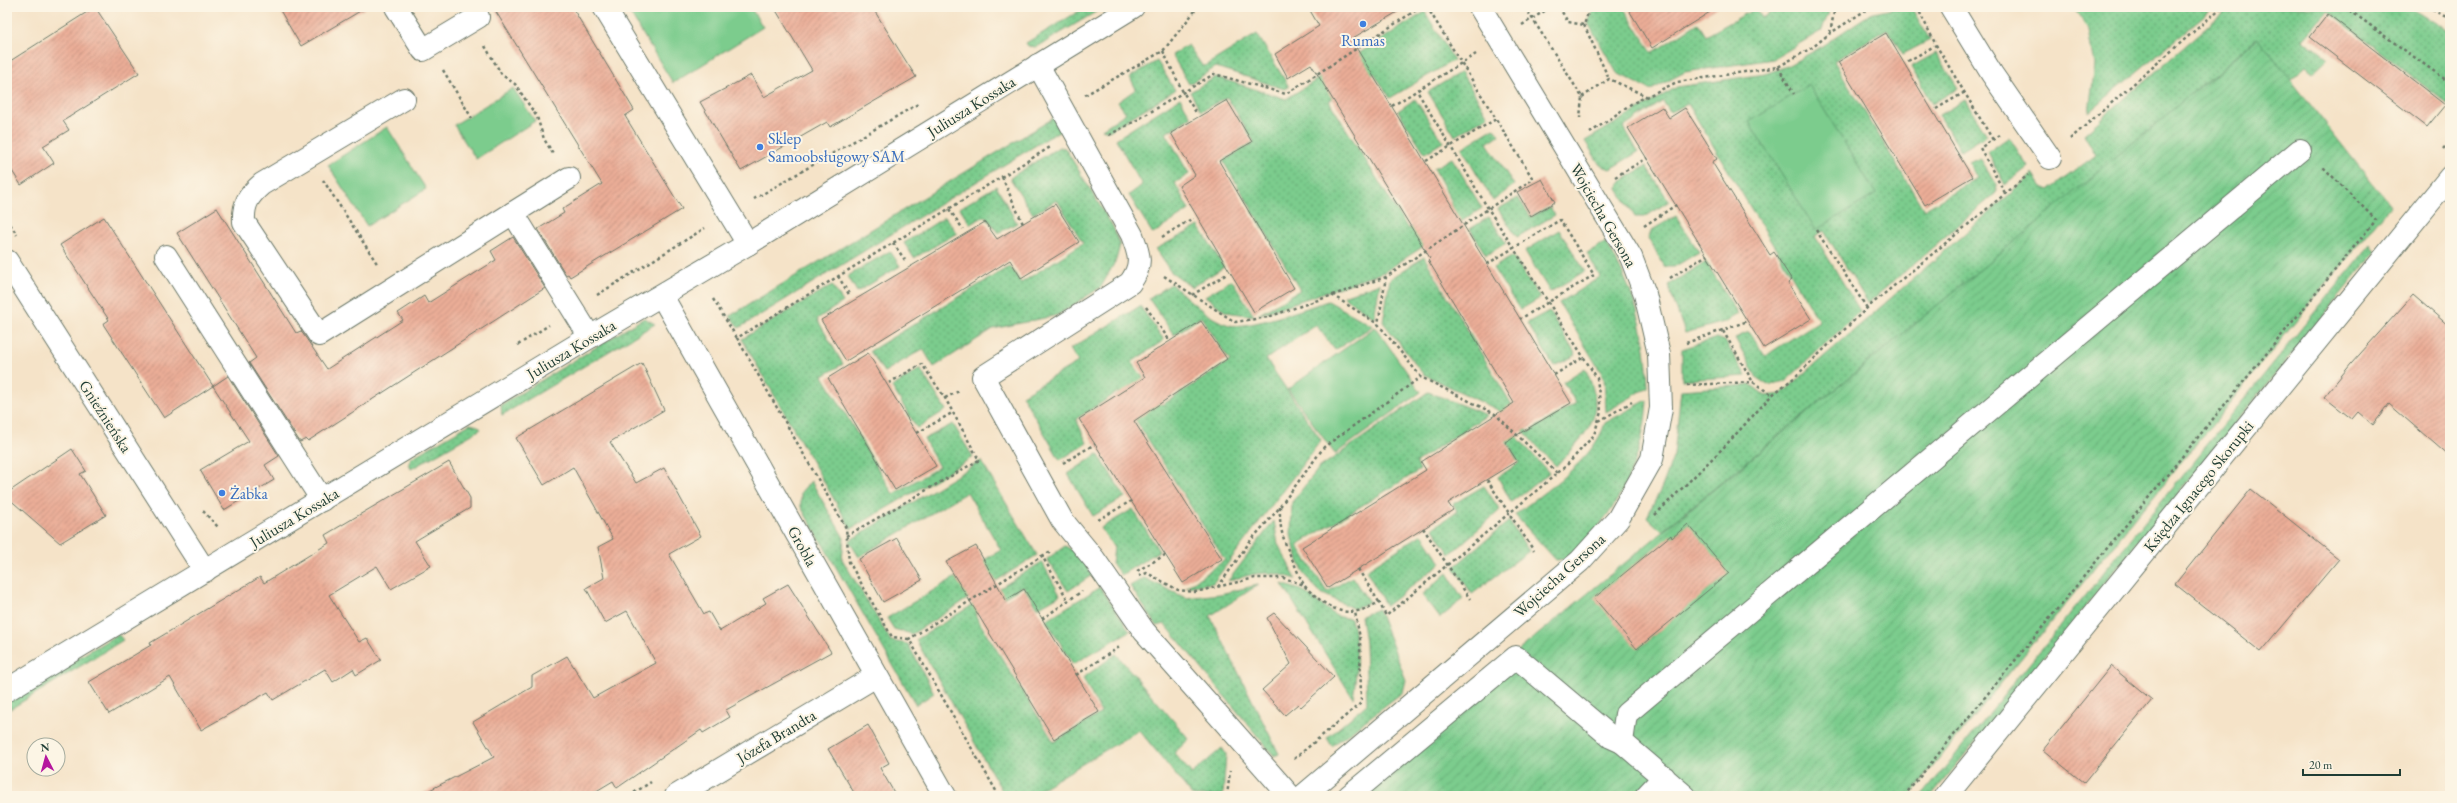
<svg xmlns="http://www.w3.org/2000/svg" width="2457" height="803" font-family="'EB Garamond',serif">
<defs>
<pattern id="grass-dots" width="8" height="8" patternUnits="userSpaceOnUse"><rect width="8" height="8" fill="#7ccc8d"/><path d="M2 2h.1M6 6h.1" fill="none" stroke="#65a774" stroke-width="1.8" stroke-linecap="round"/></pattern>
<pattern id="garden-furrows" width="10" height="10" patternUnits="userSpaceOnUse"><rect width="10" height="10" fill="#7ccc8d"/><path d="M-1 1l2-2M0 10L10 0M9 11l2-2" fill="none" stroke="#65a774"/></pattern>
<pattern id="building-hatch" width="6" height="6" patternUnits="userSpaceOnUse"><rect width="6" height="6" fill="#ebad97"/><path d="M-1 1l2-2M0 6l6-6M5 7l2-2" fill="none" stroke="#be8e7c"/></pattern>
</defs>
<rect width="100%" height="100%" fill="#fcf5e5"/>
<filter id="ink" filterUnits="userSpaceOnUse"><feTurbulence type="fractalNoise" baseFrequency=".025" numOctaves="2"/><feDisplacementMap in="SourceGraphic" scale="8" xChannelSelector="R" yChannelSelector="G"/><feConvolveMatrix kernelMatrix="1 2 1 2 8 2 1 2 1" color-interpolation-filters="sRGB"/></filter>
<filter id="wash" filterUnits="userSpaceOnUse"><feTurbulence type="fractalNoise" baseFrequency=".012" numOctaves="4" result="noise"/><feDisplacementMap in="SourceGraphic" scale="16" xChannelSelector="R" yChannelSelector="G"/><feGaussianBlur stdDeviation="0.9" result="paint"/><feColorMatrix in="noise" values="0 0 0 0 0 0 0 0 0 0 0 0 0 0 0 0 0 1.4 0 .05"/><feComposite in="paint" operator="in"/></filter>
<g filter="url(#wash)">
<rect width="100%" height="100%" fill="#f5e3c8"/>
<g fill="url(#grass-dots)" stroke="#4e8460">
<path d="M1086 7H1104L1037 47 1028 46 1026 43Z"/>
<path d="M1594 7H1623L1652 53 1698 23 1706 36 1756 8 1762 18 1780 7H1829L1828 15 1821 31 1773 59 1685 72 1651 90 1617 73 1588 23Z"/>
<path d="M1900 7H1911L1930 40 1903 54 1887 29 1834 61 1924 210 1977 178 1969 163 1980 158 1997 185 1996 193 1868 303 1824 231 1815 236 1860 311 1786 381 1768 385 1757 378 1735 338 1749 332 1765 356 1819 321 1688 104 1670 112 1663 101 1624 127 1638 152 1610 169 1600 165 1585 141 1677 87 1765 74 1787 66 1816 50 1870 14Z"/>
<path d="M2073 7H2214L2089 112 2095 65 2089 30Z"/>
<path d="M2230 7H2410L2450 32V106L2328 11 2303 39 2328 58 2313 72 2306 66 2290 80 2257 38 2072 195 1662 531 1647 517 1662 487 1674 455 1681 390 1751 385 1766 396 1781 394 2033 174 2042 187 2049 190 2096 155 2084 134Z"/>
<path d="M1425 12 1454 60 1390 98 1374 73 1329 101 1408 229 1452 202 1434 168 1452 158 1482 208 1384 272 1258 315 1300 290 1223 161 1254 142 1227 97 1201 111 1190 92 1216 77 1286 99Z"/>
<path d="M1257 34 1289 87 1284 89 1216 67 1189 84 1172 55 1188 45 1203 67Z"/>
<path d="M1936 53 1958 88 1932 104 1911 67Z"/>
<path d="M1157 61 1175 90 1109 131 1102 129 1126 113 1118 102 1136 89 1130 77Z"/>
<path d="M1461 72 1488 116 1455 136 1428 92Z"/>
<path d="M1180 98 1191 117 1166 133 1189 174 1175 183 1189 210 1153 234 1129 195 1142 185 1116 139Z"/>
<path d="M1415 99 1443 142 1425 153 1398 111Z"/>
<path d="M1965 100 1987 135 1961 151 1939 115Z"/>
<path d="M1057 116 1064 128 739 328 730 316Z"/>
<path d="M1494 128 1499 135 1487 143 1514 185 1493 201 1462 148Z"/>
<path d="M2009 137 2028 167 2005 185 1988 152Z"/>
<path d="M1059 147 1065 148 1113 227 1120 245 1116 260 1101 287 1058 315 993 329 934 367 923 349 884 372 870 351 1010 266 1021 283 1083 243 1057 200 1033 214 1010 178Z"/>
<path d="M1646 166 1669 201 1645 217H1635L1618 189 1620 182Z"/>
<path d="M996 186 1017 223 998 233 985 216 970 224 960 208Z"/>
<path d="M1518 198 1531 217 1550 207 1555 215 1517 237 1498 209Z"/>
<path d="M1676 216 1699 252 1674 267H1665L1648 238 1652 230Z"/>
<path d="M945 217 957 233 914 258 904 243Z"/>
<path d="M1489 217 1506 243 1486 255 1470 229Z"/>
<path d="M1199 226 1224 267 1192 287 1170 271 1156 249Z"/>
<path d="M1559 230 1585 271 1550 292 1525 251Z"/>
<path d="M1606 242C1635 293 1646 328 1648 387L1606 412 1604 377 1559 303 1600 277 1587 253Z"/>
<path d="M2370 244 2375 252 1931 796H1922Z"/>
<path d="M890 251 900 266 857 292 848 276Z"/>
<path d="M1513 256 1540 298 1520 310 1493 268Z"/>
<path d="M1424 257 1528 432 1576 403 1563 382 1585 368C1608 417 1588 431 1556 466L1519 427 1496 409 1423 374 1383 322 1390 279Z"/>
<path d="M1706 262 1738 314 1724 322 1685 333 1668 285Z"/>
<path d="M1232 280 1254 316 1226 312 1205 296Z"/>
<path d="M1380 283 1374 318 1343 296Z"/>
<path d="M1171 284C1188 298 1208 319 1229 325 1247 330 1309 307 1328 301L1373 326 1335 350 1316 325 1266 359 1321 440 1213 583 1186 587 1225 560 1118 392 1076 419 1087 443 1060 460 1022 395 1078 362 1070 349 1140 306 1164 340 1132 362 1162 405 1230 361 1201 317 1174 335 1149 299Z"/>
<path d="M832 285 843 302 817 319 843 364 823 376 893 494 939 467 924 439 953 424 973 457 851 529 742 339Z"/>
<path d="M1549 311 1576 355 1554 366 1527 323Z"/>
<path d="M644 318 655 324 502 415 501 405Z"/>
<path d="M1717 338 1725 341 1746 376 1682 380V349Z"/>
<path d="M920 369 946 410 917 428 892 387Z"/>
<path d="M1428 392 1487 415 1416 462 1420 470 1297 545 1327 592 1352 577 1369 602 1354 609 1319 592 1308 579 1298 561 1291 535 1292 502 1319 468Z"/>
<path d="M1647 400C1645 441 1631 481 1607 516 1596 531 1580 545 1567 559L1556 560 1515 515C1544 491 1594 461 1605 423Z"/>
<path d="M1492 416 1512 431 1549 473 1511 502 1498 477 1519 463Z"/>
<path d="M470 424 478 426 481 429 411 469 409 463 411 458Z"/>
<path d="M1098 454 1125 497 1093 516 1068 474Z"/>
<path d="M981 461 1037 555 912 634 894 629 887 618 1001 550 967 492 859 557 849 541Z"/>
<path d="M811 481 844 538 842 559 891 641 908 644 934 693 916 705 801 507V492Z"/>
<path d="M1484 486 1500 510 1450 554 1433 528 1457 511 1453 504Z"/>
<path d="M1133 509 1159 551 1121 575 1112 563 1114 548 1101 528Z"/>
<path d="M1274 521 1278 544 1296 579C1266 569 1257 573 1228 581Z"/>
<path d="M1509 521 1529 551 1472 594 1454 567Z"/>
<path d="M1422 534 1441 563 1386 606 1366 570Z"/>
<path d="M1065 546 1078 553 1092 575 1068 591 1047 559Z"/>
<path d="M1042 562 1060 595 1038 608 1023 586 975 615 1054 742 1101 713 1083 678 1116 654 1189 739 1174 753 1192 774 1222 748 1226 754 1223 796H1193L1139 730 1029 796H1005L916 640Z"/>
<path d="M1447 573 1463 599 1440 618 1422 595Z"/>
<path d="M1144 578 1186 598 1220 594 1258 585 1210 616 1279 754 1274 756 1165 624 1157 626 1130 586Z"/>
<path d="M1282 584 1303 591 1336 616 1351 619C1359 645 1357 671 1353 698Z"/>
<path d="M1100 587 1130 631 1073 664 1046 620Z"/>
<path d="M1378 609 1406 680 1403 692 1332 746 1327 738 1367 704 1365 643 1361 616Z"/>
<path d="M118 634 123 640 7 711V700Z"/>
</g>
<g fill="#7ccc8d" stroke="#4e8460">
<path d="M626 7H750L763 27 673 83Z"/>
<path d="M1809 85 1876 194 1816 230 1749 122Z"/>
<path d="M513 88 535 121 476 159 454 125Z"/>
<path d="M387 127 426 189 367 226 328 165Z"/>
<path d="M1375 327 1421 392 1335 454 1288 389Z"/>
</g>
<path fill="url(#garden-furrows)" stroke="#4e8460" d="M2258 38 2390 206 1909 796H1343C1647 543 1955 293 2258 38Z"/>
<g id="blocks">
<g fill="url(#building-hatch)">
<path d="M95 7 139 73 63 121 69 130 43 146 54 163 21 185 7 163V63Z"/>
<path d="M278 7H367L301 46Z"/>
<path d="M493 7H572L634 110 625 116 682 209 570 277 568 274 566 275 538 229 564 213 562 209 602 184Z"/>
<path d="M774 7H872L916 77 830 127 827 122 741 171 700 102 751 75 764 97 812 70Z"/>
<path d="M1308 7H1406L1351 39 1571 403 1505 442 1517 461 1448 503 1453 510 1328 588 1302 547 1426 470 1421 462 1514 403 1428 260 1430 258 1311 64 1288 78 1275 54 1319 26Z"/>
<path d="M1627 7H1718L1652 48Z"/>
<path d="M2328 14 2445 105 2427 127 2310 37Z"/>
<path d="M1886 33 1972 177 1925 205 1838 62Z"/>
<path d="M1227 100 1252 142 1219 161 1294 288 1254 312 1179 186 1195 175 1171 133Z"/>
<path d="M1662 107 1669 118 1685 108 1717 159 1712 162 1770 255 1774 252 1792 280 1788 283 1811 319 1764 348 1628 128Z"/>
<path d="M1542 179 1555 202 1531 216 1517 192Z"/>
<path d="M1055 204 1079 242 1021 278 1010 260 846 361 821 320 985 222 997 239Z"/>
<path d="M217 208 296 333 301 331 327 369 403 320 398 313 424 296 428 303 496 260 491 251 513 237 545 288 308 441 306 439 300 442 249 363 256 358 177 233Z"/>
<path d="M104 217 213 386 164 418 103 324 109 320 60 245Z"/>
<path d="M2413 295 2450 327V457L2389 404 2373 425 2358 412 2352 419 2324 397 2351 364Z"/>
<path d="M1201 321 1227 359 1134 421 1222 559 1183 583 1079 419 1145 377 1136 363Z"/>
<path d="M868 353 936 466 895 490 828 378Z"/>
<path d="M642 363 664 410 610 442 636 483 664 468 701 536 669 554 704 614 709 612 720 631 766 603 763 598 788 584 831 652 726 710 730 717 703 733 701 730 617 788 613 781 588 796H418L494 757 473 722 532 687V676L567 656 593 698 656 663 627 611 605 623 586 588 604 578 598 547 613 539 573 467 544 485 516 438Z"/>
<path d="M228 376 279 456 265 465 274 480 224 510 200 470 249 441 213 386Z"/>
<path d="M72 449 86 471 80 474 106 515 60 543 7 497V493Z"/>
<path d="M449 462 470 498V508L415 541 431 566 391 589 377 566 329 595 359 642 367 638 381 660 356 675 353 669 333 682 325 669 273 700 268 692 201 730 170 677 109 714 89 682 151 645 150 643 260 577 264 583 329 543 325 535Z"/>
<path d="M2251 489 2339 559 2261 652 2175 584Z"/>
<path d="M1688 524 1729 573 1637 649 1594 598 1671 535 1672 538Z"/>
<path d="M897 538 922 580 883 602 859 559Z"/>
<path d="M976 546 1006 600 1024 589 1099 712 1054 739 946 562Z"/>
<path d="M1274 613 1334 677 1301 707 1298 704 1285 715 1262 690 1291 664 1267 618Z"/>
<path d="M2111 666 2152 700 2084 783 2043 750Z"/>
<path d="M868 725 889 763 880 768 896 796H856L828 749Z"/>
</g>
</g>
</g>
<g filter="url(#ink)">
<use href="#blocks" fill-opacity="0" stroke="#6a7768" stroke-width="1"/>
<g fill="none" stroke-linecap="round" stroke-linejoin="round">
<g stroke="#6a7768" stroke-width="24">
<g id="minor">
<path d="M396 7 423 50 478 17"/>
<path d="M604 7 748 244"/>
<path d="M1951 7 1992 74 2050 158"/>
<path d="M1038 65 1132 235C1140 256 1143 265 1130 283L983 377 1062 520 1094 559 1144 631 1290 796"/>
<path d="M404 99 262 184C248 196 243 204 244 222L319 335 513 213"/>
<path d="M569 178 513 213 590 337"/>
<path d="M166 256 322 500"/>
<path d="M7 261 205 571"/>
<path d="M662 296 945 796"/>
<path d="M7 690 590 337 748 244 1133 7"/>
<path d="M676 796 876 676"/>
<path d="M1303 796 1580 561 1618 519 1652 459 1661 408 1659 354 1645 294 1631 257 1480 7"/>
<path d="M1349 796 1516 657 1611 737 1622 742"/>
<path d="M1646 796 1664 777"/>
<path d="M1685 796 1622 742 1626 714 2300 150"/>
<path d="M1946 796 2450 177"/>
</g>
</g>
<g stroke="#6a7768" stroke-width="2.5" stroke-dasharray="3 3" stroke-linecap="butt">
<path d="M1427 7 1533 179 1386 277 1378 324 1421 377 1495 414 1557 473"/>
<path d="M1525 7 1582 97 1580 118"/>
<path d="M1559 7 1568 22 1584 25 1590 7"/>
<path d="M1917 7 1936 45 1993 140"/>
<path d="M2345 7 2450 83"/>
<path d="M2427 7 2450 19"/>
<path d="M1522 25 1551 7"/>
<path d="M1584 25 1609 79"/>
<path d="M1830 33 1835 7"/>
<path d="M485 46 502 75 515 84 537 117 544 139 554 155"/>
<path d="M1163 51 1183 92 1197 114"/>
<path d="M1908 61 1936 45"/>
<path d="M1778 67 1794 94"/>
<path d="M443 70 473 120"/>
<path d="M1085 95 1163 51 1198 7"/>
<path d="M1582 97 1609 79 1646 96"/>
<path d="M1392 106 1476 54"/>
<path d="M1936 109 1965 92"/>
<path d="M1590 133 1631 104 1677 82 1778 67 1813 47 1829 34 1866 10 1877 7"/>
<path d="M1109 135 1137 120 1214 74 1286 94 1421 7"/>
<path d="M2000 135 1980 148 2005 193"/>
<path d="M2070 139 2222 7"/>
<path d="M2444 149 2450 142"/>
<path d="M1426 161 1496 119"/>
<path d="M1002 177 1023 224"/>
<path d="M1615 177 1647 158"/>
<path d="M323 180 378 265"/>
<path d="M754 199 918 104"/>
<path d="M949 209 963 229"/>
<path d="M7 219 17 235"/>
<path d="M1644 226 1676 205"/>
<path d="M1816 230 1867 308"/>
<path d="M1162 237 1193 218"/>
<path d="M893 243 905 260"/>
<path d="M1487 264 1560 220 1594 275 1520 319"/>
<path d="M838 276 850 296"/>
<path d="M1164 276 1235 322 1268 317 1386 277"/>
<path d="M1670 278 1707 255"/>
<path d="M597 295 705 228"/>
<path d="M1192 295 1227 274"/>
<path d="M1332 295 1378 324"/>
<path d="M713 299 737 338"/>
<path d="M1146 307 1170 341"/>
<path d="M1723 331 1753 382"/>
<path d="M1686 343 1748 321"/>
<path d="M518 345 549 325"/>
<path d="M1554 375 1584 357"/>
<path d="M1687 385 1753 382 1772 395 1794 378 1867 308 2028 175"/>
<path d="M945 398 959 391"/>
<path d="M1599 421 1632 402"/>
<path d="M917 433 952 413"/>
<path d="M1063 463 1095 444"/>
<path d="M1487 480 1534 551"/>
<path d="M1280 507C1279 530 1284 542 1294 563 1297 570 1300 578 1304 585 1308 591 1315 595 1320 600 1341 616 1357 615 1379 602L1386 616 1566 466 1594 435 1601 412 1597 378 1489 210 1417 91"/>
<path d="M203 511 219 528"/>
<path d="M1655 515 1725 446 1772 395"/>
<path d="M1098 520 1131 501"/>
<path d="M1423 528 1470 599"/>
<path d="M846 536 979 460 945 398 922 364 887 384"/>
<path d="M1042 556 1051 551"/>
<path d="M1358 569 1379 602"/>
<path d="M1137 571 1165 555"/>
<path d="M1139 576 1147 573 1178 590 1195 592 1255 578H1284L1304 585"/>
<path d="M1218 587 1251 540 1276 512 1324 447 1421 377"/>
<path d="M1042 619 1082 591"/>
<path d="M909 639 892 637 849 562 846 528 737 338 1052 146"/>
<path d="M1076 675 1121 646"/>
<path d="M1294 759 1361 703 1360 638 1355 612"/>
<path d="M629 796 651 782"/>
<path d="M999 796 909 639 1042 556 1068 600"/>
<path d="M1227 796 1230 771"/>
<path d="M1904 796 2376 220 2322 166"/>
</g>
<use href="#minor" stroke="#fff" stroke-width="22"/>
</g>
</g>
<g fill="#3f7fe0" stroke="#fcf5e5" stroke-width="1.5">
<circle cx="1363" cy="24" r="4"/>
<circle cx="760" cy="147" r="4"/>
<circle cx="222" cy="493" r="4"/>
</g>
<g text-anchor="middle" stroke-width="4" stroke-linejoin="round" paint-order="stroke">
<g font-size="16" fill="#366cbe" stroke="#fcf5e5" text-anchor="start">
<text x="1363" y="46" text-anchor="middle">Rumas</text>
<text x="768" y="144">Sklep<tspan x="768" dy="18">Samoobsługowy SAM</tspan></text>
<text x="230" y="499">Żabka</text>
</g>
<g font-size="16" fill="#1f3d34" stroke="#fcf5e5">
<text transform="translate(971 106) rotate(-32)" y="6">Juliusza Kossaka</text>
<text transform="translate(1604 215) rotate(60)" y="6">Wojciecha Gersona</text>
<text transform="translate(571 349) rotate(-31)" y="6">Juliusza Kossaka</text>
<text transform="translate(106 416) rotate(57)" y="6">Gnieźnieńska</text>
<text transform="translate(2198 486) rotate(-51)" y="6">Księdza Ignacego Skorupki</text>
<text transform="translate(294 517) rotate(-31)" y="6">Juliusza Kossaka</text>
<text transform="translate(803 546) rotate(61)" y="6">Grobla</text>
<text transform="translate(1559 575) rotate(-42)" y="6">Wojciecha Gersona</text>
<text transform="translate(776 736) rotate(-31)" y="6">Józefa Brandta</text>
</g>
</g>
<rect width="2457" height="803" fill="none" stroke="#fcf5e5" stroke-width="24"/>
<g transform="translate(46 757) rotate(354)"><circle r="19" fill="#fcf5e5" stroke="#a4ab9e"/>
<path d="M0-3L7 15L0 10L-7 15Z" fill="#b5179e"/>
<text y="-6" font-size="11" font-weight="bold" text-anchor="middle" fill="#1f3d34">N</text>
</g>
<path d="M2303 769v6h97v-6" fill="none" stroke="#1f3d34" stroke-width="2"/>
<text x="2309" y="769" font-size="12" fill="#1f3d34" stroke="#fcf5e5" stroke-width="3" paint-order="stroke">20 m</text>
</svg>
